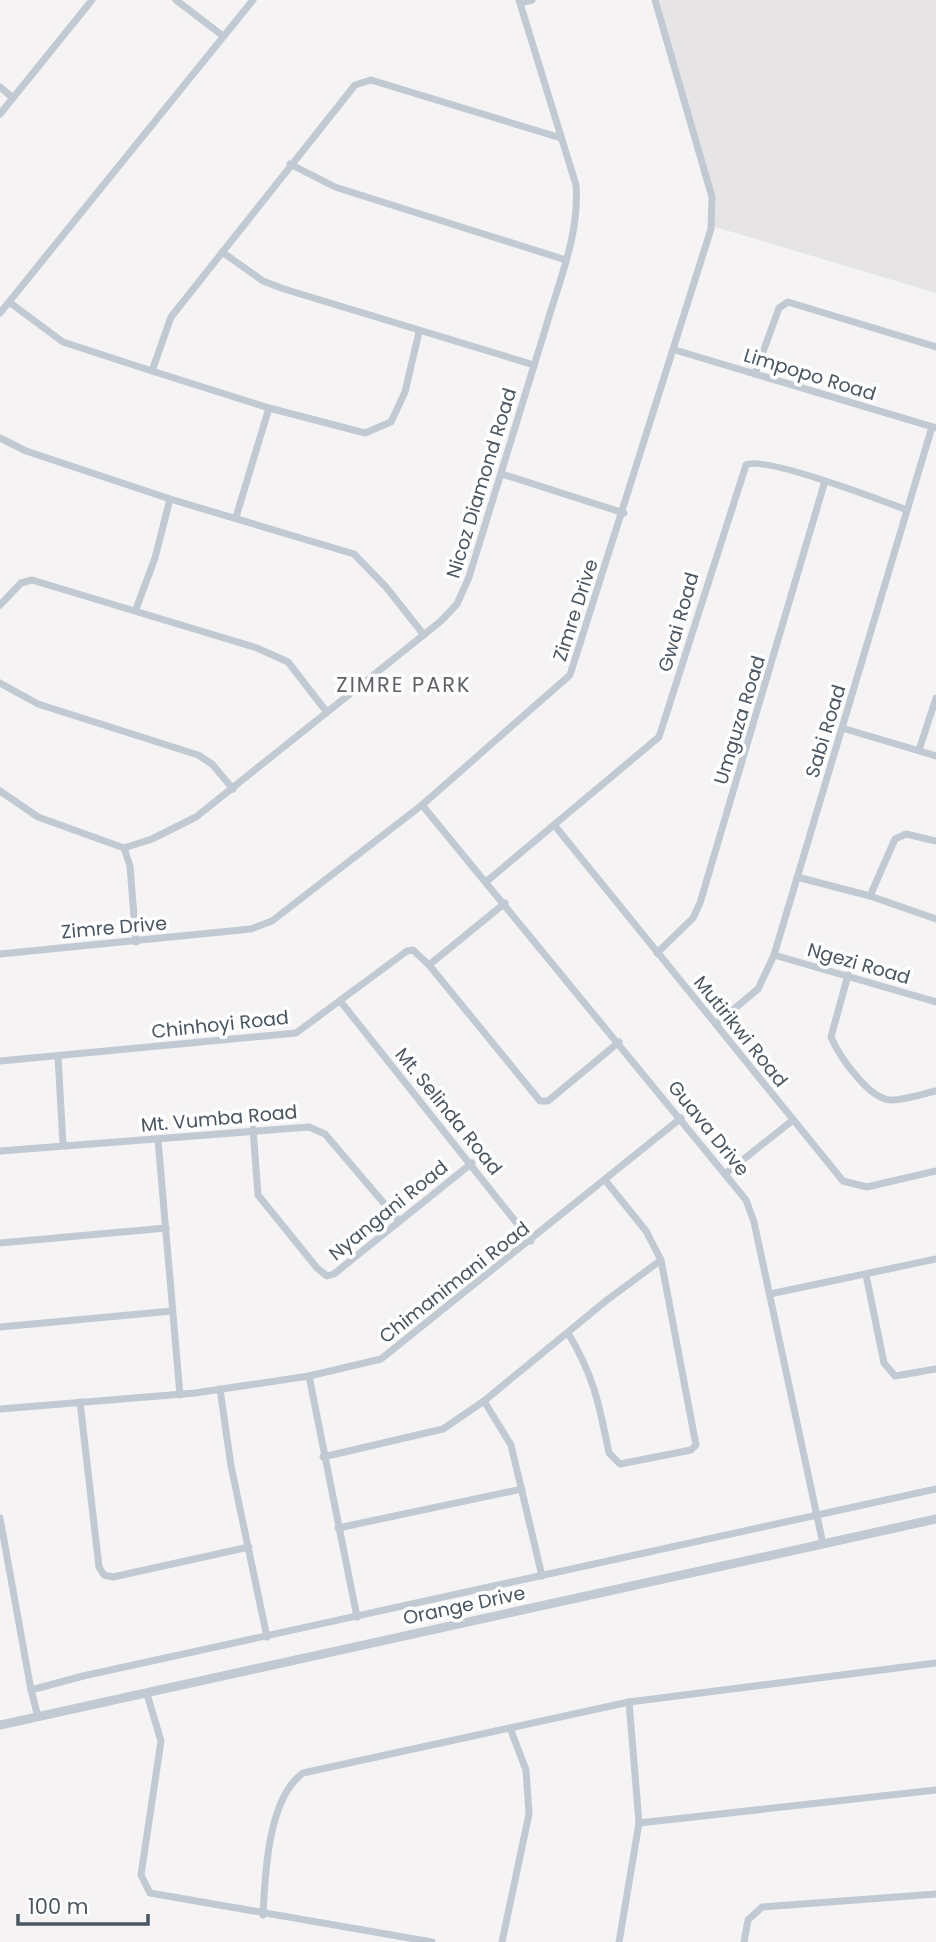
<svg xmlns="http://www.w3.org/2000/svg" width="936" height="1942" font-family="Poppins,sans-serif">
<rect width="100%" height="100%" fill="#f5f3f3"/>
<path fill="#e6e4e5" d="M652 0H936V293L712 226 715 200Z"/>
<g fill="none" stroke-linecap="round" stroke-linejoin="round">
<g stroke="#c1cad2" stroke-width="7">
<path d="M176 0 223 36"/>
<path d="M520 3 532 0"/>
<path d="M0 87 13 98"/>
<path d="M0 114 92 0"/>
<path d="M290 164 335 187 566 260"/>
<path d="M222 252 263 281 284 289 534 365"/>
<path d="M9 302 63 342 152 371"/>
<path d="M0 313 253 0"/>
<path d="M419 332 405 392 391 422 365 433 269 408 152 371 171 317 355 85 371 80 561 138"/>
<path d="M675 350 936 428"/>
<path d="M755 374 779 308 788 302 936 347"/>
<path d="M0 438 26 451 170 499 354 554 386 587 424 635"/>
<path d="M502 474 624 513"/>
<path d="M236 517 269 408"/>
<path d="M0 605 21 583 32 580 257 648 288 662 326 711"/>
<path d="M136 609 155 558 170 499"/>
<path d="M0 683 38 704 198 755 212 764 233 789"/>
<path d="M842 728 936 756"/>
<path d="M919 750 936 698"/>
<path d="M0 791 38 817 124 848 152 839 196 817 441 621 457 604 469 577C494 494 520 413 545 330 558 284 580 234 576 185L519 0"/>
<path d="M422 805 746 1200 754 1222 823 1544"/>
<path d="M555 826 843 1181 867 1187 936 1171"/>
<path d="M124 848 130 866 136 942"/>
<path d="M797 877 870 896 936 919"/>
<path d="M487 881 659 737 746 465C763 455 883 501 907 510"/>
<path d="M870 896 895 839 906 834 936 841"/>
<path d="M657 953 693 918 700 903 825 481"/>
<path d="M0 954 251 929 272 921 422 805 570 675 711 229 712 197 655 0"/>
<path d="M774 955 936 1002"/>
<path d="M429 965 505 903"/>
<path d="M848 975 831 1037C839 1056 870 1101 892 1100 906 1100 922 1094 936 1091"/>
<path d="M341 1002 531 1241"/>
<path d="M716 1024 758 989 774 955 932 427"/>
<path d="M58 1056 63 1145"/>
<path d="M0 1061 296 1033 407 951 413 950 429 965 540 1101H548L619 1042"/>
<path d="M253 1129 258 1195 317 1268 327 1276 334 1274 472 1163"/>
<path d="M158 1140 180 1395"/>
<path d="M0 1151 309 1127 325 1134 399 1221"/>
<path d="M725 1174 793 1120"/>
<path d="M0 1243 166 1228"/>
<path d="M866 1275 884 1363 895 1376 936 1369"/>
<path d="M770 1294 936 1259"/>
<path d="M0 1327 172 1311"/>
<path d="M568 1333C594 1376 599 1404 609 1453L620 1464 691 1450 696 1445 661 1260 646 1231 605 1180"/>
<path d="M309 1376 357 1617"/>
<path d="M220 1389 231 1466 267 1637"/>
<path d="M484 1401 511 1445 542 1576"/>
<path d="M80 1402 99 1567 104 1575 113 1577 249 1547"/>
<path d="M0 1409 195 1393 309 1376 381 1359 681 1118"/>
<path d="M323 1457 443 1429 484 1401 607 1300 661 1260"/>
<path d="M0 1518 31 1690"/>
<path d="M338 1528 522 1489"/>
<path d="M147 1694 161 1741 141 1875 150 1893 432 1942"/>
<path d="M38 1717 31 1690 83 1676 936 1489"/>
<path d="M639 1823 936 1790"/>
<path d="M263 1915C265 1874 268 1798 303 1773L629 1702 936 1663"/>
<path d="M502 1942 529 1814 526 1770 510 1728"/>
<path d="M619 1942 639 1823 629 1702"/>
<path d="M744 1942 748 1920 762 1907 936 1894"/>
</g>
<path stroke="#c1cad2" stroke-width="9" d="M0 1725 936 1519"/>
</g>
<g text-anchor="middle" stroke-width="7" stroke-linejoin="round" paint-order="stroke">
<g font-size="19" fill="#4a5661" stroke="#fff">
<text transform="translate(810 374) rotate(17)" y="7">Limpopo Road</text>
<text transform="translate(481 483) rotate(-73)" y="7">Nicoz Diamond Road</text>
<text transform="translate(575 610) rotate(-72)" y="7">Zimre Drive</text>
<text transform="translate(678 622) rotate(-74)" y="7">Gwai Road</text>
<text transform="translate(739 720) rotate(-73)" y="7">Umguza Road</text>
<text transform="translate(825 731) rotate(-73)" y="7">Sabi Road</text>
<text transform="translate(114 927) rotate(-5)" y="7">Zimre Drive</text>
<text transform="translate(859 963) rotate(16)" y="7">Ngezi Road</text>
<text transform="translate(220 1024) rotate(-6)" y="7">Chinhoyi Road</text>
<text transform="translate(741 1031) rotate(51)" y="7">Mutirikwi Road</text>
<text transform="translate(449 1111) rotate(51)" y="7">Mt. Selinda Road</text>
<text transform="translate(219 1118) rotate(-5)" y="7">Mt. Vumba Road</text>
<text transform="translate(709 1128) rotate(51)" y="7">Guava Drive</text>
<text transform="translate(388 1210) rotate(-39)" y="7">Nyangani Road</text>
<text transform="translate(454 1282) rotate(-38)" y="7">Chimanimani Road</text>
<text transform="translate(464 1605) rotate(-12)" y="7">Orange Drive</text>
</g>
<g font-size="21" letter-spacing="2" fill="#5f6368" stroke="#fff">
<text x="404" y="692">ZIMRE PARK</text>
</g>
</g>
<path d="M18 1914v10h130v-10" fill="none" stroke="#4a5661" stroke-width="3.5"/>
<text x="28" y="1914" font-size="21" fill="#4a5661" stroke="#ffffff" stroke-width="5" paint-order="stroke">100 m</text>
</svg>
